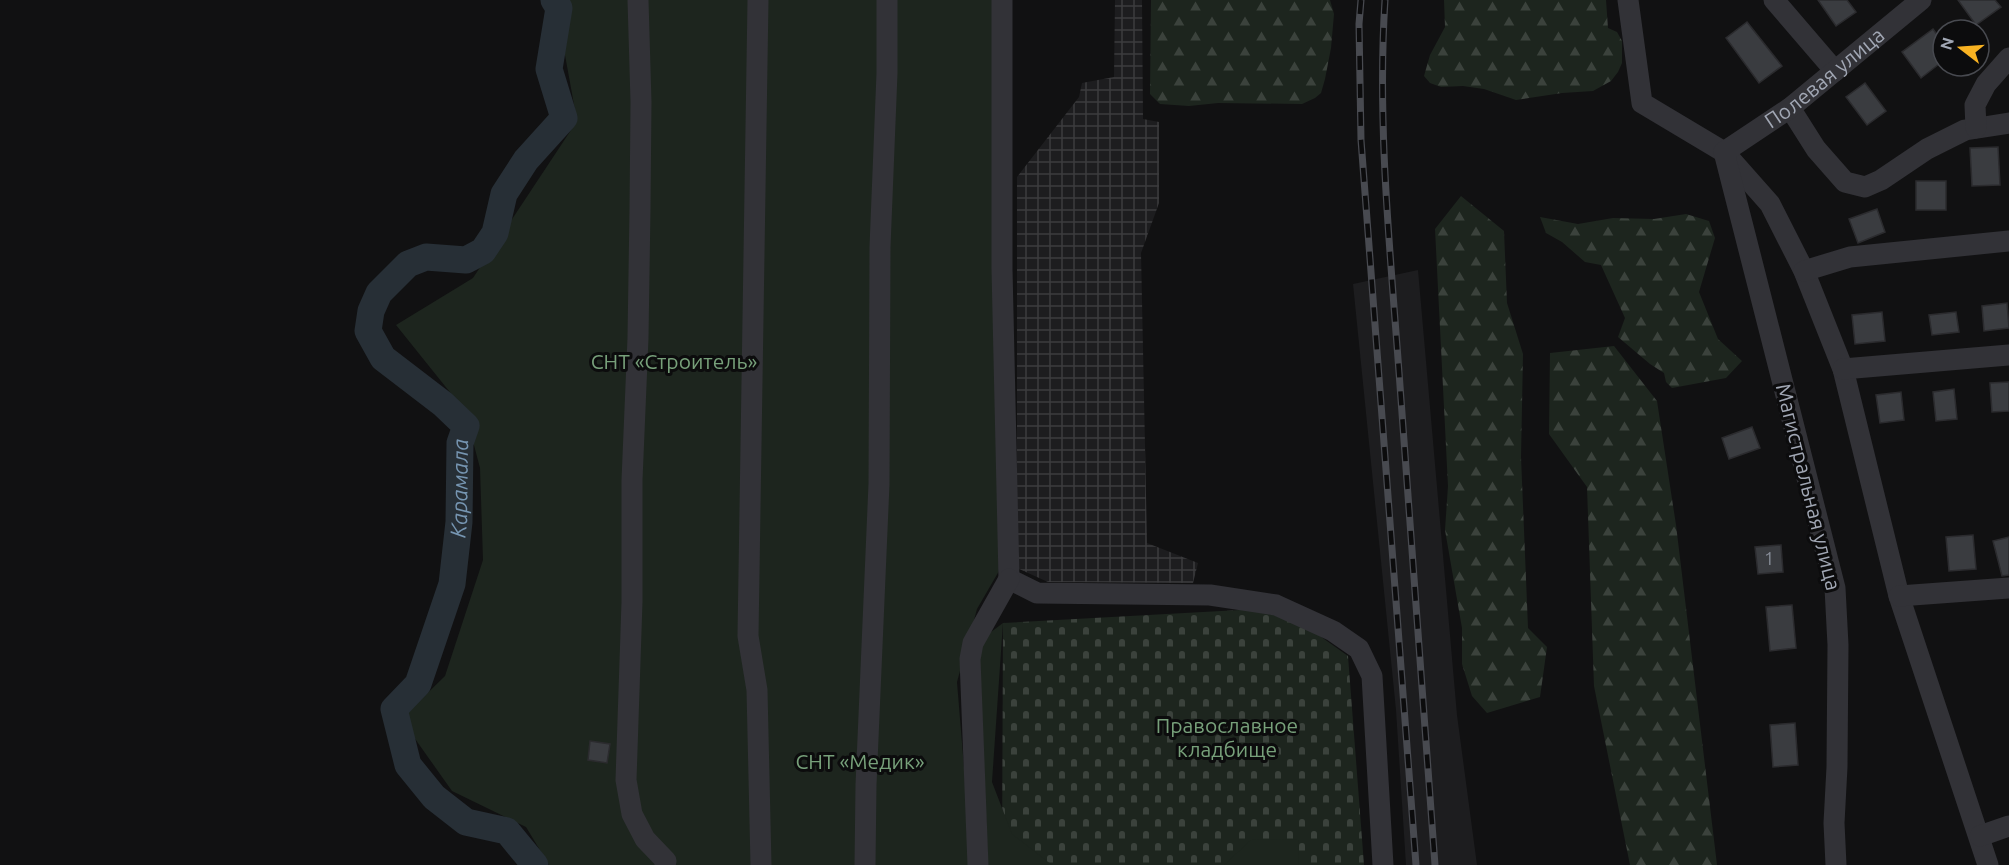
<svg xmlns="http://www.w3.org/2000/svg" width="2009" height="865" font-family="Ubuntu,sans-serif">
<defs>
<pattern id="industrial-grid" width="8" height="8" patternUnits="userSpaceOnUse" patternTransform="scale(1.5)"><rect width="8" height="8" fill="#1d1d1f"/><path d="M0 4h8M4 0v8" fill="none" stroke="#3b3b3d"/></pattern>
<pattern id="forest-firs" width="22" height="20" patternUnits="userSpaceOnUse" patternTransform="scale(1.5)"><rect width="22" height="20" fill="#1d251e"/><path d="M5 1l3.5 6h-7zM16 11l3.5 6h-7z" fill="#3b423c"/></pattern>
<pattern id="cemetery-stones" width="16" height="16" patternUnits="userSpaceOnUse" patternTransform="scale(1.5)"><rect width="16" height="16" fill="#1d251e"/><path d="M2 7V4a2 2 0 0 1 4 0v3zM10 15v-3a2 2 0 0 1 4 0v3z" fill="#3b423c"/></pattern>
</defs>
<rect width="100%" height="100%" fill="#111112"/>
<path fill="#1d1d1f" d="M1418 270 1457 715 1477 865H1406L1396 710 1353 284Z"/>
<path fill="url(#industrial-grid)" d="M1115 0H1142L1143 119 1159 122V203L1141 253 1147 543 1198 563 1193 583 1048 582 1017 568V177L1079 97 1082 83 1114 77Z"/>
<g fill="url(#forest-firs)">
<path d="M1151 0H1330L1334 14 1331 48 1325 79 1321 93 1315 98 1302 104 1218 103 1189 106 1160 104 1150 94Z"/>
<path d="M1444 0H1606L1608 28 1617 32 1622 41V63L1618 72 1611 81 1593 91 1562 93 1516 100 1484 89 1463 86 1441 87 1430 83 1424 76 1430 55 1445 27Z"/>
<path d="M1461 196 1504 231 1507 303 1523 354 1521 457 1528 628 1547 647 1540 697 1487 713 1472 696 1462 664V628L1445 530 1448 486 1435 229Z"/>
<path d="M1686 214 1709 221 1715 238 1699 292 1718 339 1742 361 1726 378 1672 388 1666 382 1664 373 1650 364 1618 337 1625 318 1601 265 1585 262 1562 242 1546 233 1540 217 1578 224 1613 218 1654 219Z"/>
<path d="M1614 346 1657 401 1676 525 1717 865H1630L1594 686 1587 487 1549 434 1550 353Z"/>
</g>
<path fill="url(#cemetery-stones)" d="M1258 609 1310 629 1348 656 1364 865H1002L1003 623Z"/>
<g fill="#1d251e">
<path d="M555 0H998L999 571 977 609 957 682 972 865H549L526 827 452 791 401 719 445 676 483 560 480 468 465 411 396 325 473 278 577 121Z"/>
<path d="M1003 623 992 782 1012 834 1052 865H988L979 641Z"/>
<path d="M1299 839 1298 865H1224L1251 840Z"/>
</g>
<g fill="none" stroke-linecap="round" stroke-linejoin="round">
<path stroke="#272f36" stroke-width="27" id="s1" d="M535 865 507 831 466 822 434 797 408 765 394 709 418 684 452 584 459 522 460 443 466 426 443 404 383 358 368 331 371 311 379 293 408 264 426 257 466 260 483 251 495 233 504 194 526 160 564 118 549 69 559 8 554 0"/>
</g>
<g fill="#3a3c40" stroke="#2b2b2e" stroke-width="1.5">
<path d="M1818 0H1847L1856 12 1836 26Z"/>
<path d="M1958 0H1995L2001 7 1976 25Z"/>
<path d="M1747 22 1782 66 1759 83 1726 38Z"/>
<path d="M1933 29 1943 43V61L1921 78 1902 52Z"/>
<path d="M1865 83 1886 111 1867 125 1846 97Z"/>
<path d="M1998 147 2000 185 1972 186 1970 148Z"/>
<rect x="1916" y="181" width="30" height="29"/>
<path d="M1877 209 1885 232 1858 243 1849 219Z"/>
<path d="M2007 303 2009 328 1984 331 1982 306Z"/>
<path d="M1882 312 1885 341 1855 344 1852 315Z"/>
<path d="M1956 312 1959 332 1932 335 1929 315Z"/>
<path d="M2009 382V411L1992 412 1990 383Z"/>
<path d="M1954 389 1957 419 1936 421 1933 392Z"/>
<path d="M1901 392 1904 420 1880 423 1876 395Z"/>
<path d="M1752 427 1760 448 1729 459 1722 438Z"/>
<path d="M1973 535 1976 569 1949 571 1946 537Z"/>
<path d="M2009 537V575L2002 576 1993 541Z"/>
<path d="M1781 545 1783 572 1758 574 1755 547Z"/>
<path d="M1792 605 1796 648 1770 651 1766 607Z"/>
<path d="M1795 723 1798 765 1773 767 1770 725Z"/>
<path d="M590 741 610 744 607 763 588 760Z"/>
</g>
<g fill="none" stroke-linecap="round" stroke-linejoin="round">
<g stroke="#323237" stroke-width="21">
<path d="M638 0 641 102 640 209 638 338 632 480V602L626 780 632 814 645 839 666 861 665 865"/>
<path d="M758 0 748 636 757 690 761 865"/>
<path d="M1002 0V269L1009 579 1037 593 1210 595 1276 605 1333 631 1359 649 1372 676 1383 865"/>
<path d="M1628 0 1642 103 1724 152 1770 204 1804 271 1843 369 1899 596 1988 865"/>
<path d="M1774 0 1835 71"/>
<path d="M1790 108 1816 149 1845 182 1865 187 1881 180 1927 149 1965 130 2009 123"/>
<path d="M1976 128 1975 105 1986 84 2009 58"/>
<path d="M1804 271 1850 257 2009 241"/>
<path d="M1843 369 2009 355"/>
<path d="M1899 596 2009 588"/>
<path d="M1980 836 2009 826"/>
<path d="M865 865 866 785 879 484 880 247 887 73V0"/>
<path d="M978 865 970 659 973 643 1009 579"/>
<path id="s2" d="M1836 865 1834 823 1837 767 1838 645 1835 588 1724 152 1790 108 1921 0"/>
</g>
<g stroke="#484a50" stroke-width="7">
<g id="rail">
<path d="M1361 0 1359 24 1361 140 1416 865"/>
<path d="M1385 0C1377 123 1390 249 1399 372 1411 536 1423 701 1435 865"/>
</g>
</g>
<use href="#rail" stroke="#0c0c0d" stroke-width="4.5" stroke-dasharray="14" stroke-linecap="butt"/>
</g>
<g text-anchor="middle" stroke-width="6" stroke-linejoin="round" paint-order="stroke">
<g font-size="18" fill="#878c97">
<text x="1769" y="565">1</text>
</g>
<g font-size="21" fill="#a1a7b4" stroke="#0c0c0d">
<text dy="7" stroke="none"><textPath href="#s2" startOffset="852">Полевая улица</textPath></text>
<text transform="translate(1808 487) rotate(76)" y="7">Магистральная улица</text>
</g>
<g font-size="21" fill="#77a07a" stroke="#0c0c0d">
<text x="674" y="369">СНТ «Строитель»</text>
<text x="1227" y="733">Православное<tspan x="1227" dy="24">кладбище</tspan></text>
<text x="860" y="769">СНТ «Медик»</text>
</g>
<g font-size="22" font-style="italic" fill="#7695b1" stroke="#0c0c0d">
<text dy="8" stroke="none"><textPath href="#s1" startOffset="462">Карамала</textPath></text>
</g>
</g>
<g transform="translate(1961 48) rotate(287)"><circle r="28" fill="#0c0c0d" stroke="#484a50" stroke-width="1.5"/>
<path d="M0-4.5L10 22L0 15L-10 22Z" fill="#f9b322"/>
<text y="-9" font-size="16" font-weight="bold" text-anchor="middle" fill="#a1a7b4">N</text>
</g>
</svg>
